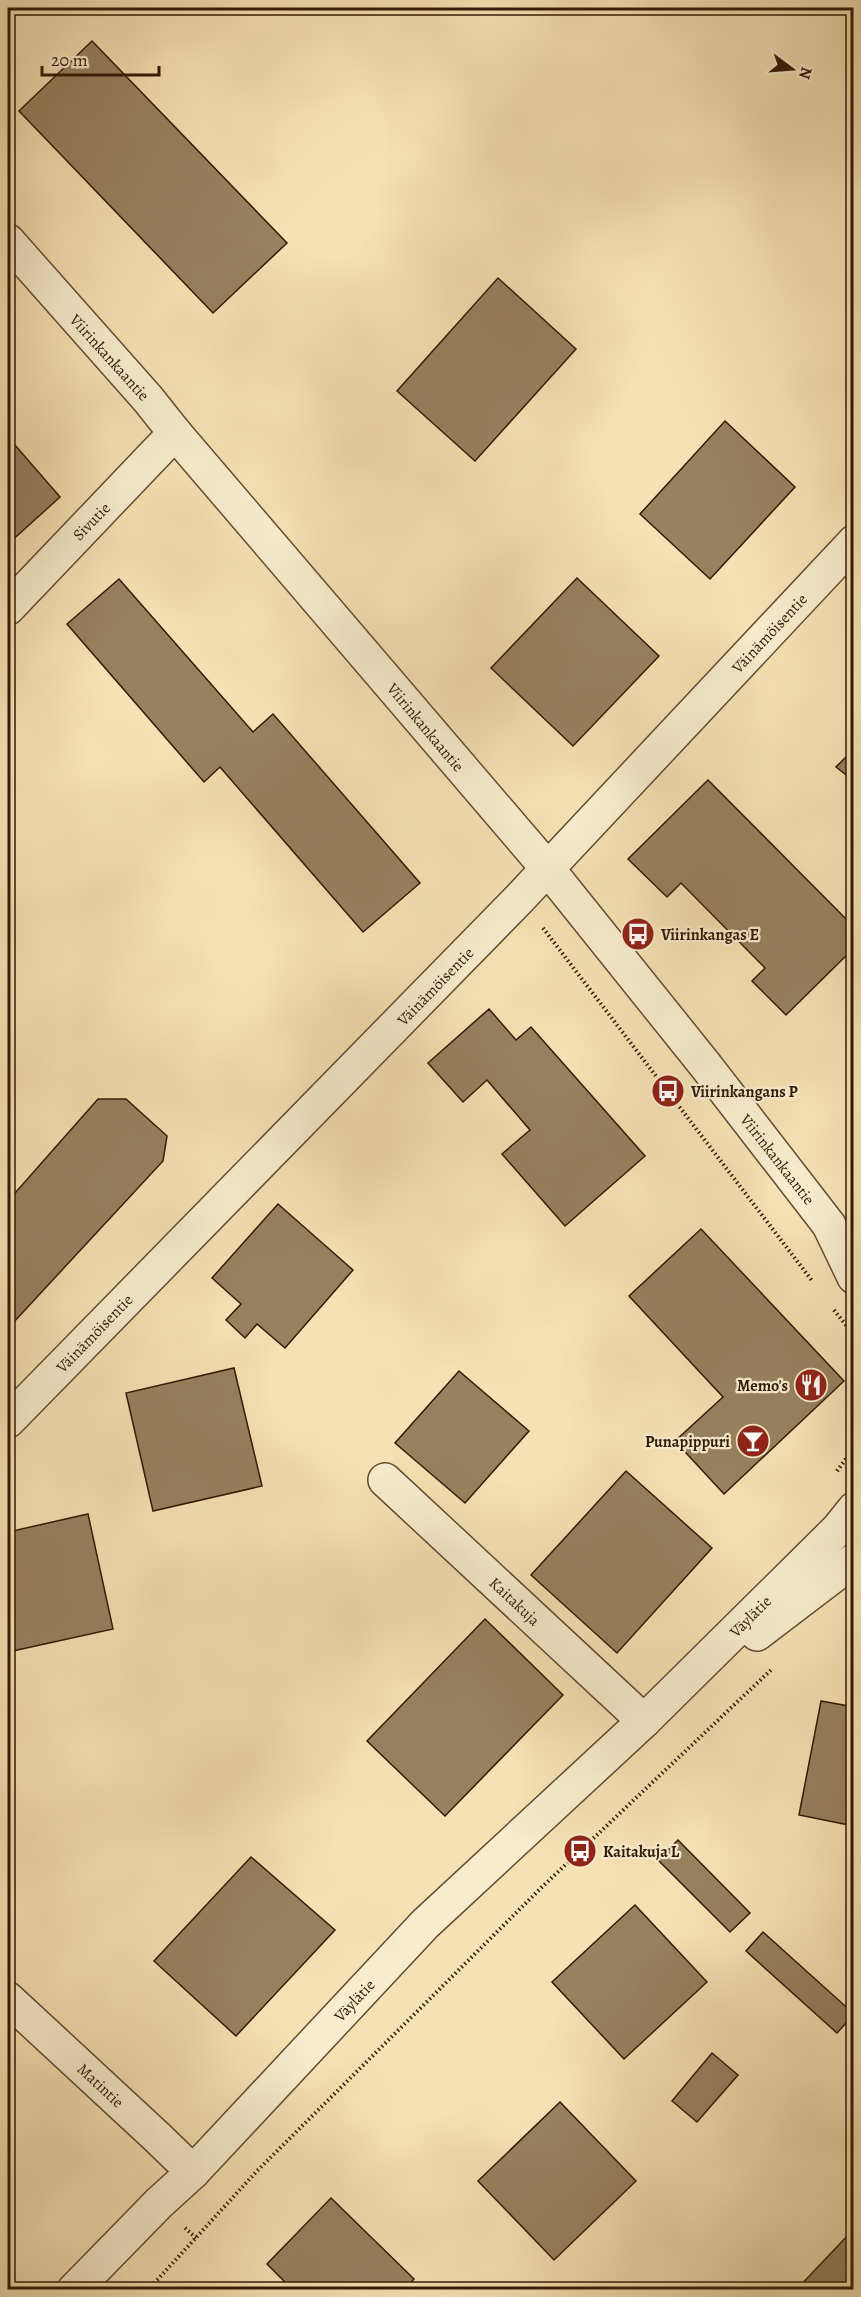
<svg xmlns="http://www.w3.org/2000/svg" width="861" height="2297" font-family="Alegreya,serif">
<rect width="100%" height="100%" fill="#f5e1b3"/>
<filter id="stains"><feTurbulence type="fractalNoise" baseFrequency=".00333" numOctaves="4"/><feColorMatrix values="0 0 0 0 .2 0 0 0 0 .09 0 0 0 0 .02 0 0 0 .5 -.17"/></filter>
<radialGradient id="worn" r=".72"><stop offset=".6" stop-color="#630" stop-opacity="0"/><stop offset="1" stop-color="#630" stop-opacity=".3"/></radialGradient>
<g fill="#978160" stroke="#321906" stroke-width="1.5">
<path d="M92 41 287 243 213 313 19 111Z"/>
<path d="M498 278 576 349 475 461 397 391Z"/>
<path d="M725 421 795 487 710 579 640 514Z"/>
<path d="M8 437 60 497 8 544Z"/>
<path d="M577 578 659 656 573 746 491 668Z"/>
<path d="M119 579 253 732 273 714 420 883 363 932 220 767 204 782 67 624Z"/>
<path d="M854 749V781L836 767Z"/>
<path d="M708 780 854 927V948L786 1015 752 981 765 968 681 883 667 897 628 859Z"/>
<path d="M489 1009 516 1040 531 1027 645 1156 565 1226 502 1154 530 1130 487 1080 463 1102 428 1063Z"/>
<path d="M98 1099H126L167 1136 163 1161 12 1324 8 1325V1201Z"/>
<path d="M278 1204 353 1270 285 1348 257 1324 245 1338 226 1320 241 1304 212 1278Z"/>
<path d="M701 1229 844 1381 724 1494 675 1441 723 1397 629 1296Z"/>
<path d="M234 1368 262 1486 153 1511 126 1393Z"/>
<path d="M459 1371 529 1431 465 1503 395 1443Z"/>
<path d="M626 1471 712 1548 617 1653 531 1575Z"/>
<path d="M88 1514 113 1629 8 1652V1532Z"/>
<path d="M485 1619 563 1695 445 1816 367 1741Z"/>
<path d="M821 1701 854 1707V1826L799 1815Z"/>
<path d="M678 1840 750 1913 730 1932 658 1860Z"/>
<path d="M251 1857 335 1930 236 2036 154 1961Z"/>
<path d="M635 1905 707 1982 624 2059 552 1982Z"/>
<path d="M763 1932 854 2014 837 2033 746 1951Z"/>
<path d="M712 2053 738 2075 697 2122 672 2101Z"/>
<path d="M560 2102 636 2181 554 2260 478 2181Z"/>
<path d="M331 2198 414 2279 404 2290H293L267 2264Z"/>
<path d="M854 2229V2290H796Z"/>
</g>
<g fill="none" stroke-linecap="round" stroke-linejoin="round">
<g stroke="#634b31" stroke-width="36">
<g id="minor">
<path d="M8 241 148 399 175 433 548 869 706 1066 829 1225 854 1277"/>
<path d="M8 608 175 433"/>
<path d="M8 1421 520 898 854 542"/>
<path d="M385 1480 644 1721"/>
<path d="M757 1634 854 1560"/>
<path d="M8 1999 158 2138 193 2172"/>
<path d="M74 2290 159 2203 193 2172 425 1924 644 1721 838 1529 854 1509"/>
</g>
</g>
<g stroke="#321906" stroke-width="4" stroke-dasharray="1.5 3" stroke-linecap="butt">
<path d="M543 928 813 1282"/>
<path d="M834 1310 854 1335"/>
<path d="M837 1471 854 1448"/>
<path d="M185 2228 196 2238"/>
<path d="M148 2290 257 2171 542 1887 772 1669"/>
</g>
<use href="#minor" stroke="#f8ecce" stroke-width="33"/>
</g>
<defs>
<g id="bus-disc" transform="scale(1.725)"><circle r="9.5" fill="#8f2418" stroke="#f8ecce"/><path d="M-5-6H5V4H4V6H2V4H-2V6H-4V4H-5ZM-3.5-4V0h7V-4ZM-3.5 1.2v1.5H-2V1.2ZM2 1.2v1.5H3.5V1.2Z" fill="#fff"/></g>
<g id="restaurant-disc" transform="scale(1.725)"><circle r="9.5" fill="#8f2418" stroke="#f8ecce"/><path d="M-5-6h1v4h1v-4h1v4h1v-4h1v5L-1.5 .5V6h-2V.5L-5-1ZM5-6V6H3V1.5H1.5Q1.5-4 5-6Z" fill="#fff"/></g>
<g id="bar-disc" transform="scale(1.725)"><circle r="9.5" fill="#8f2418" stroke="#f8ecce"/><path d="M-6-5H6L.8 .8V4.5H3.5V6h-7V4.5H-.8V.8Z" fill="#fff"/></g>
</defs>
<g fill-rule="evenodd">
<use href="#bus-disc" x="638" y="934"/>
<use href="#bus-disc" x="668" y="1091"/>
<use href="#restaurant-disc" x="811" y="1385"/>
<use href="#bar-disc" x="753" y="1441"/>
<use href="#bus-disc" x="580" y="1851"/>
</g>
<g text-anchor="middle" stroke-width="4.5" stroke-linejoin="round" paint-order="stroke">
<g font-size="16" fill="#321906" stroke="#f8ecce">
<text transform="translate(110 357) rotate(48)" y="6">Viirinkankaantie</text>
<text transform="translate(91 521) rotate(-46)" y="6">Sivutie</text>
<text transform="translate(769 633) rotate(-47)" y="6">Väinämöisentie</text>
<text transform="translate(426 727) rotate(50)" y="6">Viirinkankaantie</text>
<text transform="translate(435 986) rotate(-46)" y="6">Väinämöisentie</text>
<text transform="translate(778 1159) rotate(52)" y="6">Viirinkankaantie</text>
<text transform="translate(94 1333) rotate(-46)" y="6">Väinämöisentie</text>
<text transform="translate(515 1601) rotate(43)" y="6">Kaitakuja</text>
<text transform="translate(750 1616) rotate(-45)" y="6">Väylätie</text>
<text transform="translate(354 2000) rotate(-47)" y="6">Väylätie</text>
<text transform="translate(101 2085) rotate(43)" y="6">Matintie</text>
</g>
<g font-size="16" font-weight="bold" fill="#321906" stroke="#f8ecce" text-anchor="start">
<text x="661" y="940">Viirinkangas E</text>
<text x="691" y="1097">Viirinkangans P</text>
<text x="788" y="1391" text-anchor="end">Memo's</text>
<text x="730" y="1447" text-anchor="end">Punapippuri</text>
<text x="603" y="1857">Kaitakuja L</text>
</g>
</g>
<rect width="861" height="2297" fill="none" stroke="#f5e1b3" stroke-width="30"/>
<rect x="9" y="9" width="843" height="2279" fill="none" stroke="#321906" stroke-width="3"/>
<rect x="15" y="15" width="831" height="2267" fill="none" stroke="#321906" stroke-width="1.5"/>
<g transform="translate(792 69) rotate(106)" stroke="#f8ecce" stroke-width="4.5" paint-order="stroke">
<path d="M0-4.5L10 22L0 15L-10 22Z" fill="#321906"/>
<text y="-9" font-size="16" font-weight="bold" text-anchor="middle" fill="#321906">N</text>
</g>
<path d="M42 66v9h117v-9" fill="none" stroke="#321906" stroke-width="3"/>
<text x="51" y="66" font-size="18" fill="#321906" stroke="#f8ecce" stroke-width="4.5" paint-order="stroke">20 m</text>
<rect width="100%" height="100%" filter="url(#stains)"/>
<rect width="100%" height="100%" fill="url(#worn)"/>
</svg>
